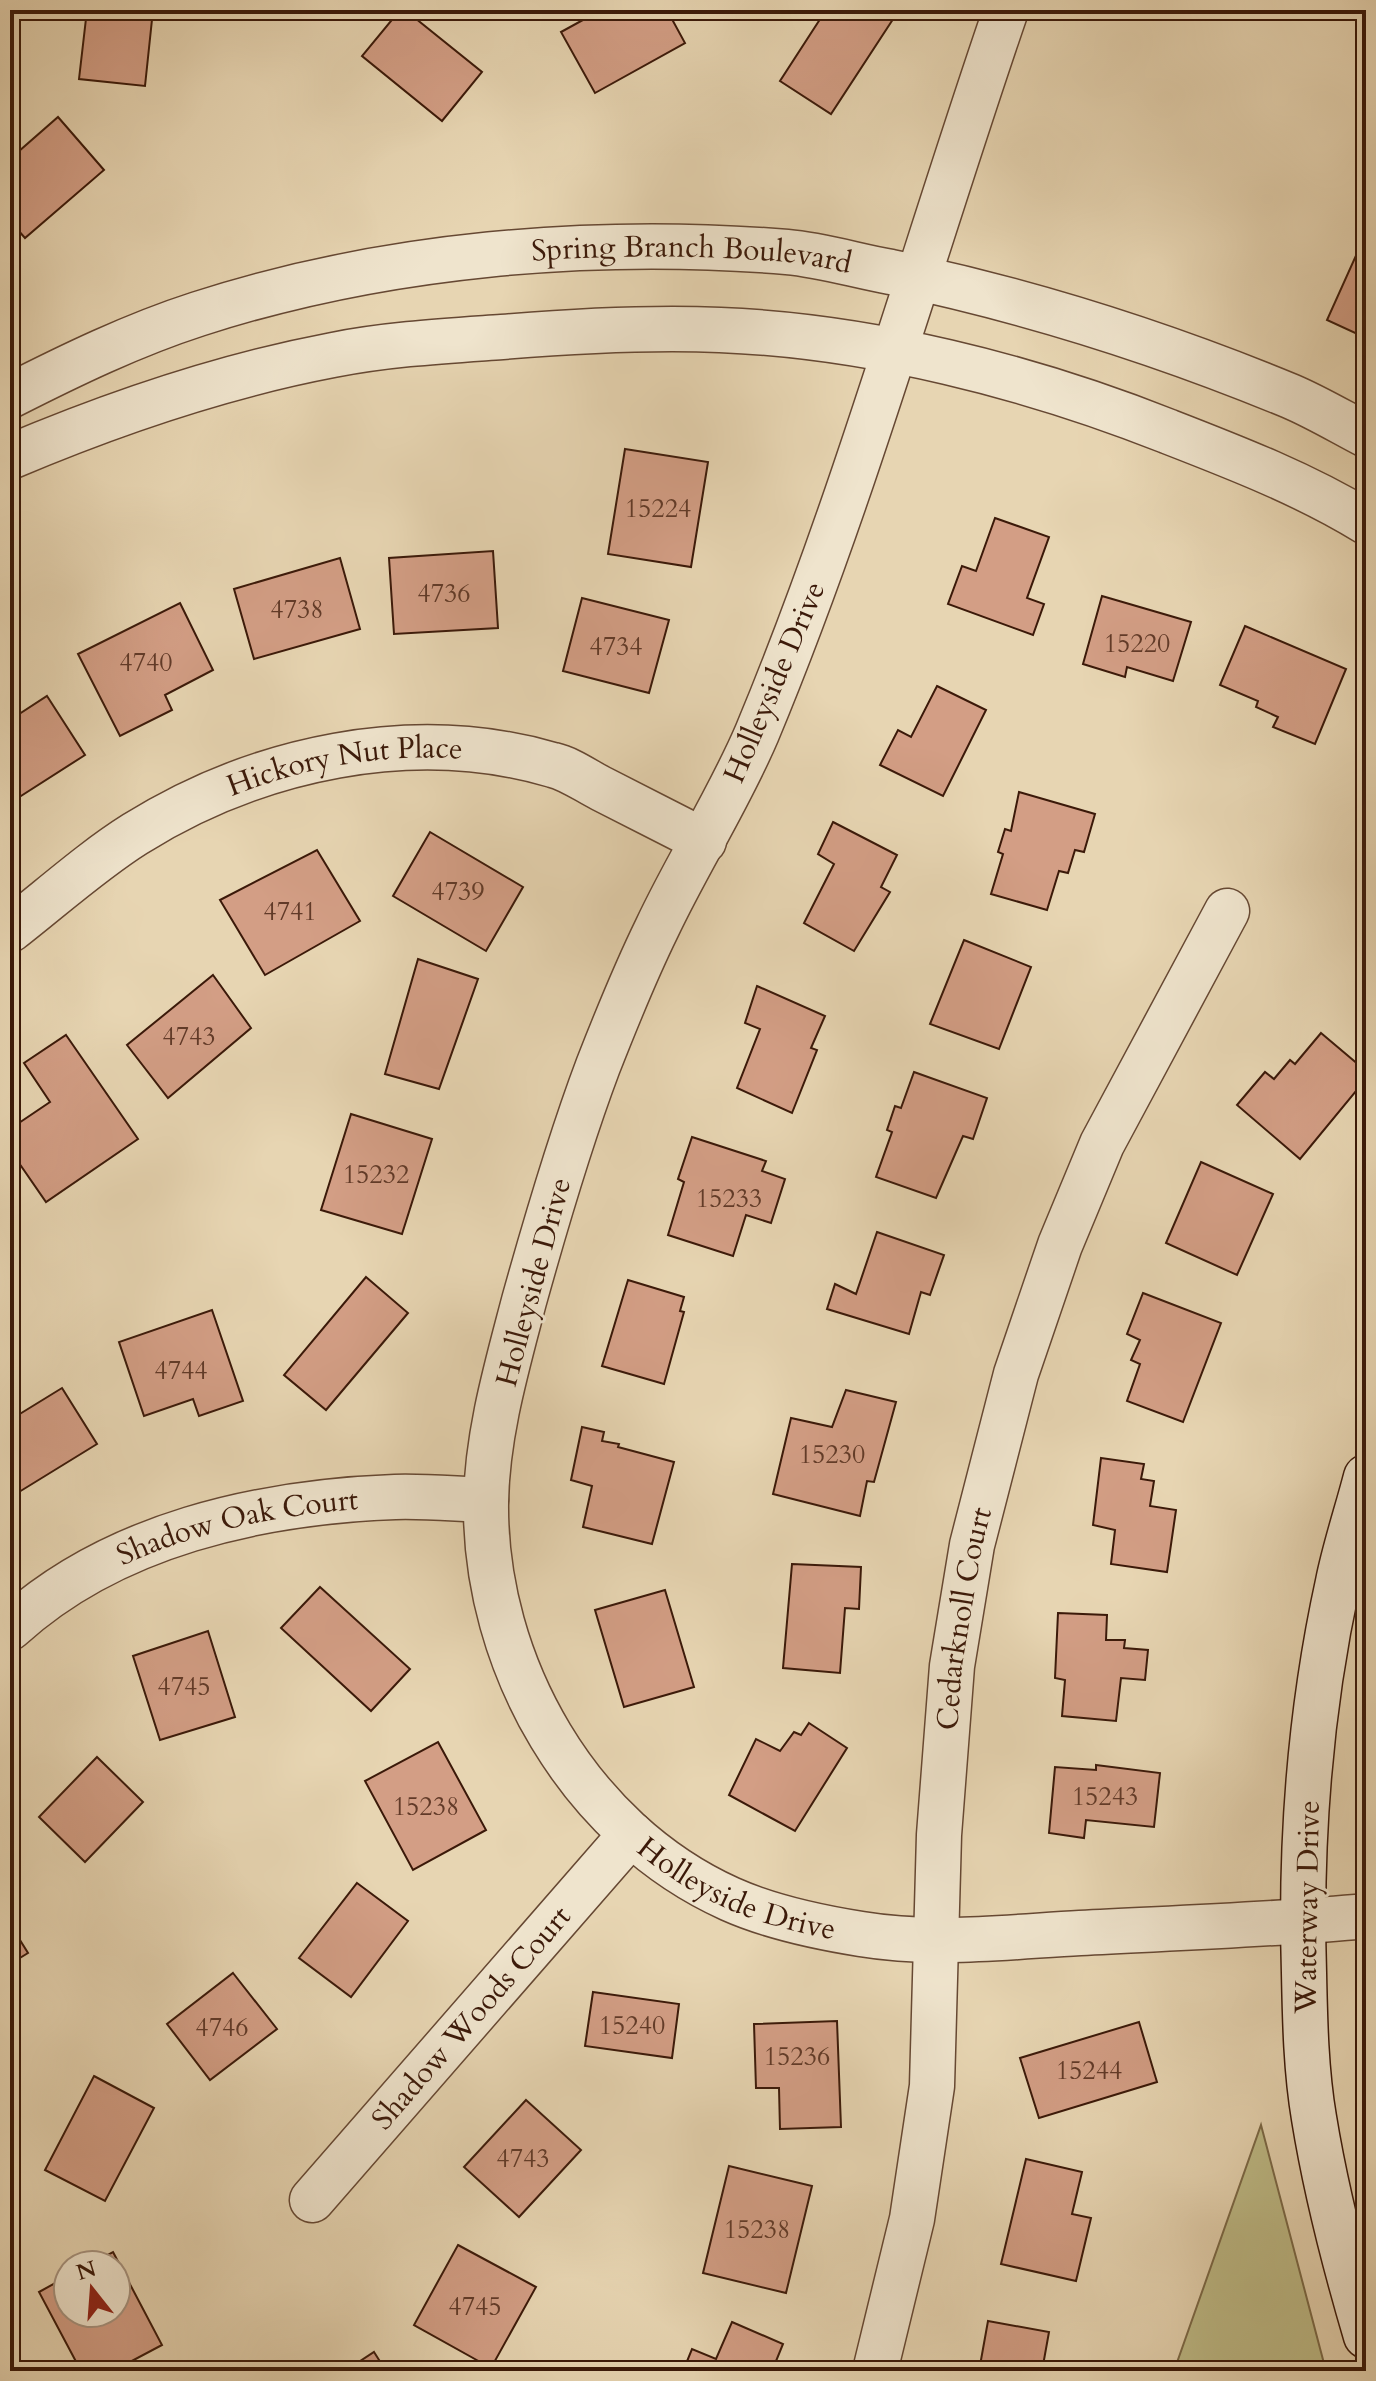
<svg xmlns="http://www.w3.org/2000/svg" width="1376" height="2381" font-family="Cardo,serif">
<rect width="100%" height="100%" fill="#e7d5b2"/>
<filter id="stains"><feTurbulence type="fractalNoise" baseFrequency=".0025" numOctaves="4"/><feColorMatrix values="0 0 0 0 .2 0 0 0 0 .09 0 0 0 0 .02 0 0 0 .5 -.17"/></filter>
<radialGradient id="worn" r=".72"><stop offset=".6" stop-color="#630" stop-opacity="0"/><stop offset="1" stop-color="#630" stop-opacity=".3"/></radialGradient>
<path fill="#bebb87" stroke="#7c6a48" stroke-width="2" d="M1261 2125 1326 2371H1174Z"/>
<g fill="#d39e85" stroke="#3b1909" stroke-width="2">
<path d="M87 10H153L145 86 79 79Z"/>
<path d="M400 10H405L482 72 442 121 362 56Z"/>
<path d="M601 10H667L685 43 595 93 561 32Z"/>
<path d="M826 10H899L831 114 780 81Z"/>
<path d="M58 117 104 170 25 238 10 221V159Z"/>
<path d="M1363 240 1366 241V338L1327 320Z"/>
<path d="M625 449 708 462 691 567 608 554Z"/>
<path d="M995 518 1049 537 1027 598 1044 604 1033 635 948 604 962 566 976 571Z"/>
<path d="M493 551 498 628 394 634 389 558Z"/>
<path d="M340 558 360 629 254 659 234 589Z"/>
<path d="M1102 596 1191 622 1173 681 1127 667 1125 677 1083 664Z"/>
<path d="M582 598 669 620 649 693 563 671Z"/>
<path d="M180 603 213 670 165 695 172 710 120 736 78 654Z"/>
<path d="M1245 626 1346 669 1315 744 1273 727 1278 717 1256 707 1258 701 1220 685Z"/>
<path d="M937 686 986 710 943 796 880 765 898 730 911 737Z"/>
<path d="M47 696 85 755 10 803V720Z"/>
<path d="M1019 792 1095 814 1084 852 1075 850 1068 873 1059 871 1047 910 991 894 1003 854 998 852 1005 829 1011 831Z"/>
<path d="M833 822 897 855 881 887 890 892 854 951 804 923 834 864 818 854Z"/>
<path d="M430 832 523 887 486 951 393 896Z"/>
<path d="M317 850 360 921 265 975 220 900Z"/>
<path d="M964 940 1031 967 999 1049 930 1024Z"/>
<path d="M418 959 478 979 439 1089 385 1074Z"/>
<path d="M213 975 251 1028 168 1098 127 1045Z"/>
<path d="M757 986 825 1016 811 1048 817 1050 792 1113 737 1088 760 1029 745 1023Z"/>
<path d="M1321 1033 1366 1071V1079L1300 1159 1237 1105 1265 1072 1274 1079 1290 1060 1295 1064Z"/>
<path d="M66 1035 138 1139 46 1202 10 1150V1129L50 1102 24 1063Z"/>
<path d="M914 1072 987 1098 973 1139 963 1136 936 1198 876 1177 892 1132 887 1130 895 1106 901 1108Z"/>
<path d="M351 1114 432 1139 402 1234 321 1210Z"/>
<path d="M692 1137 766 1161 762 1171 785 1179 771 1223 746 1215 733 1256 668 1235 684 1182 678 1179Z"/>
<path d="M1201 1162 1273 1194 1237 1275 1166 1243Z"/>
<path d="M877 1232 944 1255 930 1295 921 1292 909 1334 827 1309 835 1284 856 1294Z"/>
<path d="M366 1277 408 1313 326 1410 284 1375Z"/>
<path d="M628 1280 684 1297 680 1311 684 1312 664 1384 602 1366Z"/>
<path d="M1143 1293 1221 1323 1183 1422 1127 1401 1140 1364 1131 1360 1140 1340 1127 1334Z"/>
<path d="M212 1310 243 1401 199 1416 193 1399 144 1416 119 1342Z"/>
<path d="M62 1388 97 1444 19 1492 10 1478V1420Z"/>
<path d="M846 1390 896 1402 874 1482 867 1481 860 1516 773 1494 791 1418 832 1427Z"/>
<path d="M582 1427 604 1432 602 1441 619 1444 618 1447 674 1462 652 1544 583 1527 592 1486 571 1480Z"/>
<path d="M1101 1458 1144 1464 1141 1479 1154 1481 1150 1506 1176 1510 1167 1572 1111 1564 1115 1530 1093 1525Z"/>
<path d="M792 1564 861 1567 859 1609 845 1608 840 1673 783 1668Z"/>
<path d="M320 1587 410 1669 371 1711 281 1628Z"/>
<path d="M665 1590 694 1687 624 1707 595 1610Z"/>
<path d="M1058 1613 1107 1615 1106 1640H1125L1124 1648 1148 1650 1145 1680 1121 1678 1116 1721 1062 1716 1065 1680 1055 1678Z"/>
<path d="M208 1631 235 1717 160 1740 133 1656Z"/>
<path d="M809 1723 847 1748 795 1831 729 1795 756 1739 780 1751 794 1732 801 1735Z"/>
<path d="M438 1742 486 1830 413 1870 365 1781Z"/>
<path d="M97 1757 143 1802 85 1862 39 1817Z"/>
<path d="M1096 1765 1160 1773 1154 1827 1086 1820 1084 1838 1049 1833 1055 1767 1096 1770Z"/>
<path d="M357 1883 408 1921 351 1997 299 1958Z"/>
<path d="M10 1924 28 1953 10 1964Z"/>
<path d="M233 1973 277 2029 210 2080 167 2024Z"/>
<path d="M593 1992 679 2004 672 2058 585 2046Z"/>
<path d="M837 2021 841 2127 780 2129 779 2088H756L754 2024Z"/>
<path d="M1139 2022 1157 2082 1039 2118 1020 2058Z"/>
<path d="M94 2076 154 2108 105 2201 45 2170Z"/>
<path d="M526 2100 581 2150 519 2217 464 2167Z"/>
<path d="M1026 2159 1082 2172 1072 2214 1091 2218 1076 2281 1001 2264Z"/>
<path d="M729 2166 812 2186 786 2293 703 2273Z"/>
<path d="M458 2245 536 2287 491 2368 414 2325Z"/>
<path d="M113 2252 162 2345 113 2371H81L39 2292 68 2276V2313H116V2265H89Z"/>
<path d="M988 2321 1049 2332 1042 2371H979Z"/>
<path d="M732 2322 783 2344 772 2371H683L692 2349 716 2359Z"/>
<path d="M374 2352 386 2371H345Z"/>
</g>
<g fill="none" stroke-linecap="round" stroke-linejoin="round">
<g stroke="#664833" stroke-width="47">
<g id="minor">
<path id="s1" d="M1006 10C923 251 855 498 757 733 728 801 688 862 657 928 635 973 616 1020 598 1066 569 1143 546 1222 524 1301 507 1366 487 1434 486 1502 484 1664 579 1831 730 1899 770 1917 817 1927 861 1934 933 1946 1007 1937 1080 1933 1175 1928 1271 1925 1366 1916"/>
<path id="s2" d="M10 396C71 365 133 335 198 314 383 254 594 236 787 252 822 255 857 266 891 272 1025 300 1164 344 1290 396 1316 407 1341 422 1366 435"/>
<path d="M10 457C114 413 222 376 333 355 389 344 445 341 502 337 575 331 647 327 720 330 870 336 1028 376 1167 431 1234 457 1304 484 1366 522"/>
<path id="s3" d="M10 930C50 899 92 861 135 834 257 758 412 724 553 765 570 769 586 781 602 789 636 806 670 824 704 841"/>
<path id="s4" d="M10 1628C113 1534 260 1502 395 1497 425 1496 456 1499 486 1500"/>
<path id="s5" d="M312 2200 631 1834"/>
<path id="s6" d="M875 2371 912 2219 932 2086 939 1835 952 1666 972 1545 1016 1374 1060 1245 1102 1144 1227 911"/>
</g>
</g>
<g stroke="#3b1909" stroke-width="47">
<path id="secondary" d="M1366 1477C1357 1512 1345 1547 1338 1582 1310 1710 1300 1843 1304 1973 1305 2022 1306 2071 1314 2118 1326 2192 1345 2265 1366 2336"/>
</g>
<use href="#minor" stroke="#efe4cd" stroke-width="44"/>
<use href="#secondary" stroke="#efe4cd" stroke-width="44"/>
</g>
<g text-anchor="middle" stroke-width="6" stroke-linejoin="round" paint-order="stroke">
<g font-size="26" fill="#613a28">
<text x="658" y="517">15224</text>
<text x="444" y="602">4736</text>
<text x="297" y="618">4738</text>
<text x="1137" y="652">15220</text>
<text x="616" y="655">4734</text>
<text x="146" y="671">4740</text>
<text x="458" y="900">4739</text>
<text x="290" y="920">4741</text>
<text x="189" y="1045">4743</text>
<text x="376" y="1183">15232</text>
<text x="729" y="1207">15233</text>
<text x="181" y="1379">4744</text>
<text x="832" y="1463">15230</text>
<text x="184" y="1695">4745</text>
<text x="1105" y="1805">15243</text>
<text x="426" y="1815">15238</text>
<text x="632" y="2034">15240</text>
<text x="222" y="2036">4746</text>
<text x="797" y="2065">15236</text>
<text x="1089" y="2079">15244</text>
<text x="523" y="2167">4743</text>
<text x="757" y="2238">15238</text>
<text x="475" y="2315">4745</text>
</g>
<g font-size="30" fill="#3b1909" stroke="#efe4cd">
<text dy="10" stroke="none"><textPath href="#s2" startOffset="706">Spring Branch Boulevard</textPath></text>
<text transform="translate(774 682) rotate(-67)" y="10">Holleyside Drive</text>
<text dy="10" stroke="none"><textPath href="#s3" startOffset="382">Hickory Nut Place</textPath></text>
<text transform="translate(533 1282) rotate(-75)" y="10">Holleyside Drive</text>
<text dy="10" stroke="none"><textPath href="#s4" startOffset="254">Shadow Oak Court</textPath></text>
<text dy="10" stroke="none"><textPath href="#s6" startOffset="760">Cedarknoll Court</textPath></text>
<text dy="10" stroke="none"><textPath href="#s1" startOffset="2080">Holleyside Drive</textPath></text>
<text transform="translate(1307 1907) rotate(-89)" y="10">Waterway Drive</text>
<text dy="10" stroke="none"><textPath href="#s5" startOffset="242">Shadow Woods Court</textPath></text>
</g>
</g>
<rect width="1376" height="2381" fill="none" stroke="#e7d5b2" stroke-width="40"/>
<rect x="12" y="12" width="1352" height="2357" fill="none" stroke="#3b1909" stroke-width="4"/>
<rect x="20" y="20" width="1336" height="2341" fill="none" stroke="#3b1909" stroke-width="2"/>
<g transform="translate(92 2289) rotate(343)"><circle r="38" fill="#efe4cd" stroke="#a7937f" stroke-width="2"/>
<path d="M0-6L14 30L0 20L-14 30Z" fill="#8f2418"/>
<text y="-12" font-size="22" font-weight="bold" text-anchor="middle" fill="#3b1909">N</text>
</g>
<rect width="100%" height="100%" filter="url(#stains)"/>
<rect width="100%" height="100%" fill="url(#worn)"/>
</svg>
